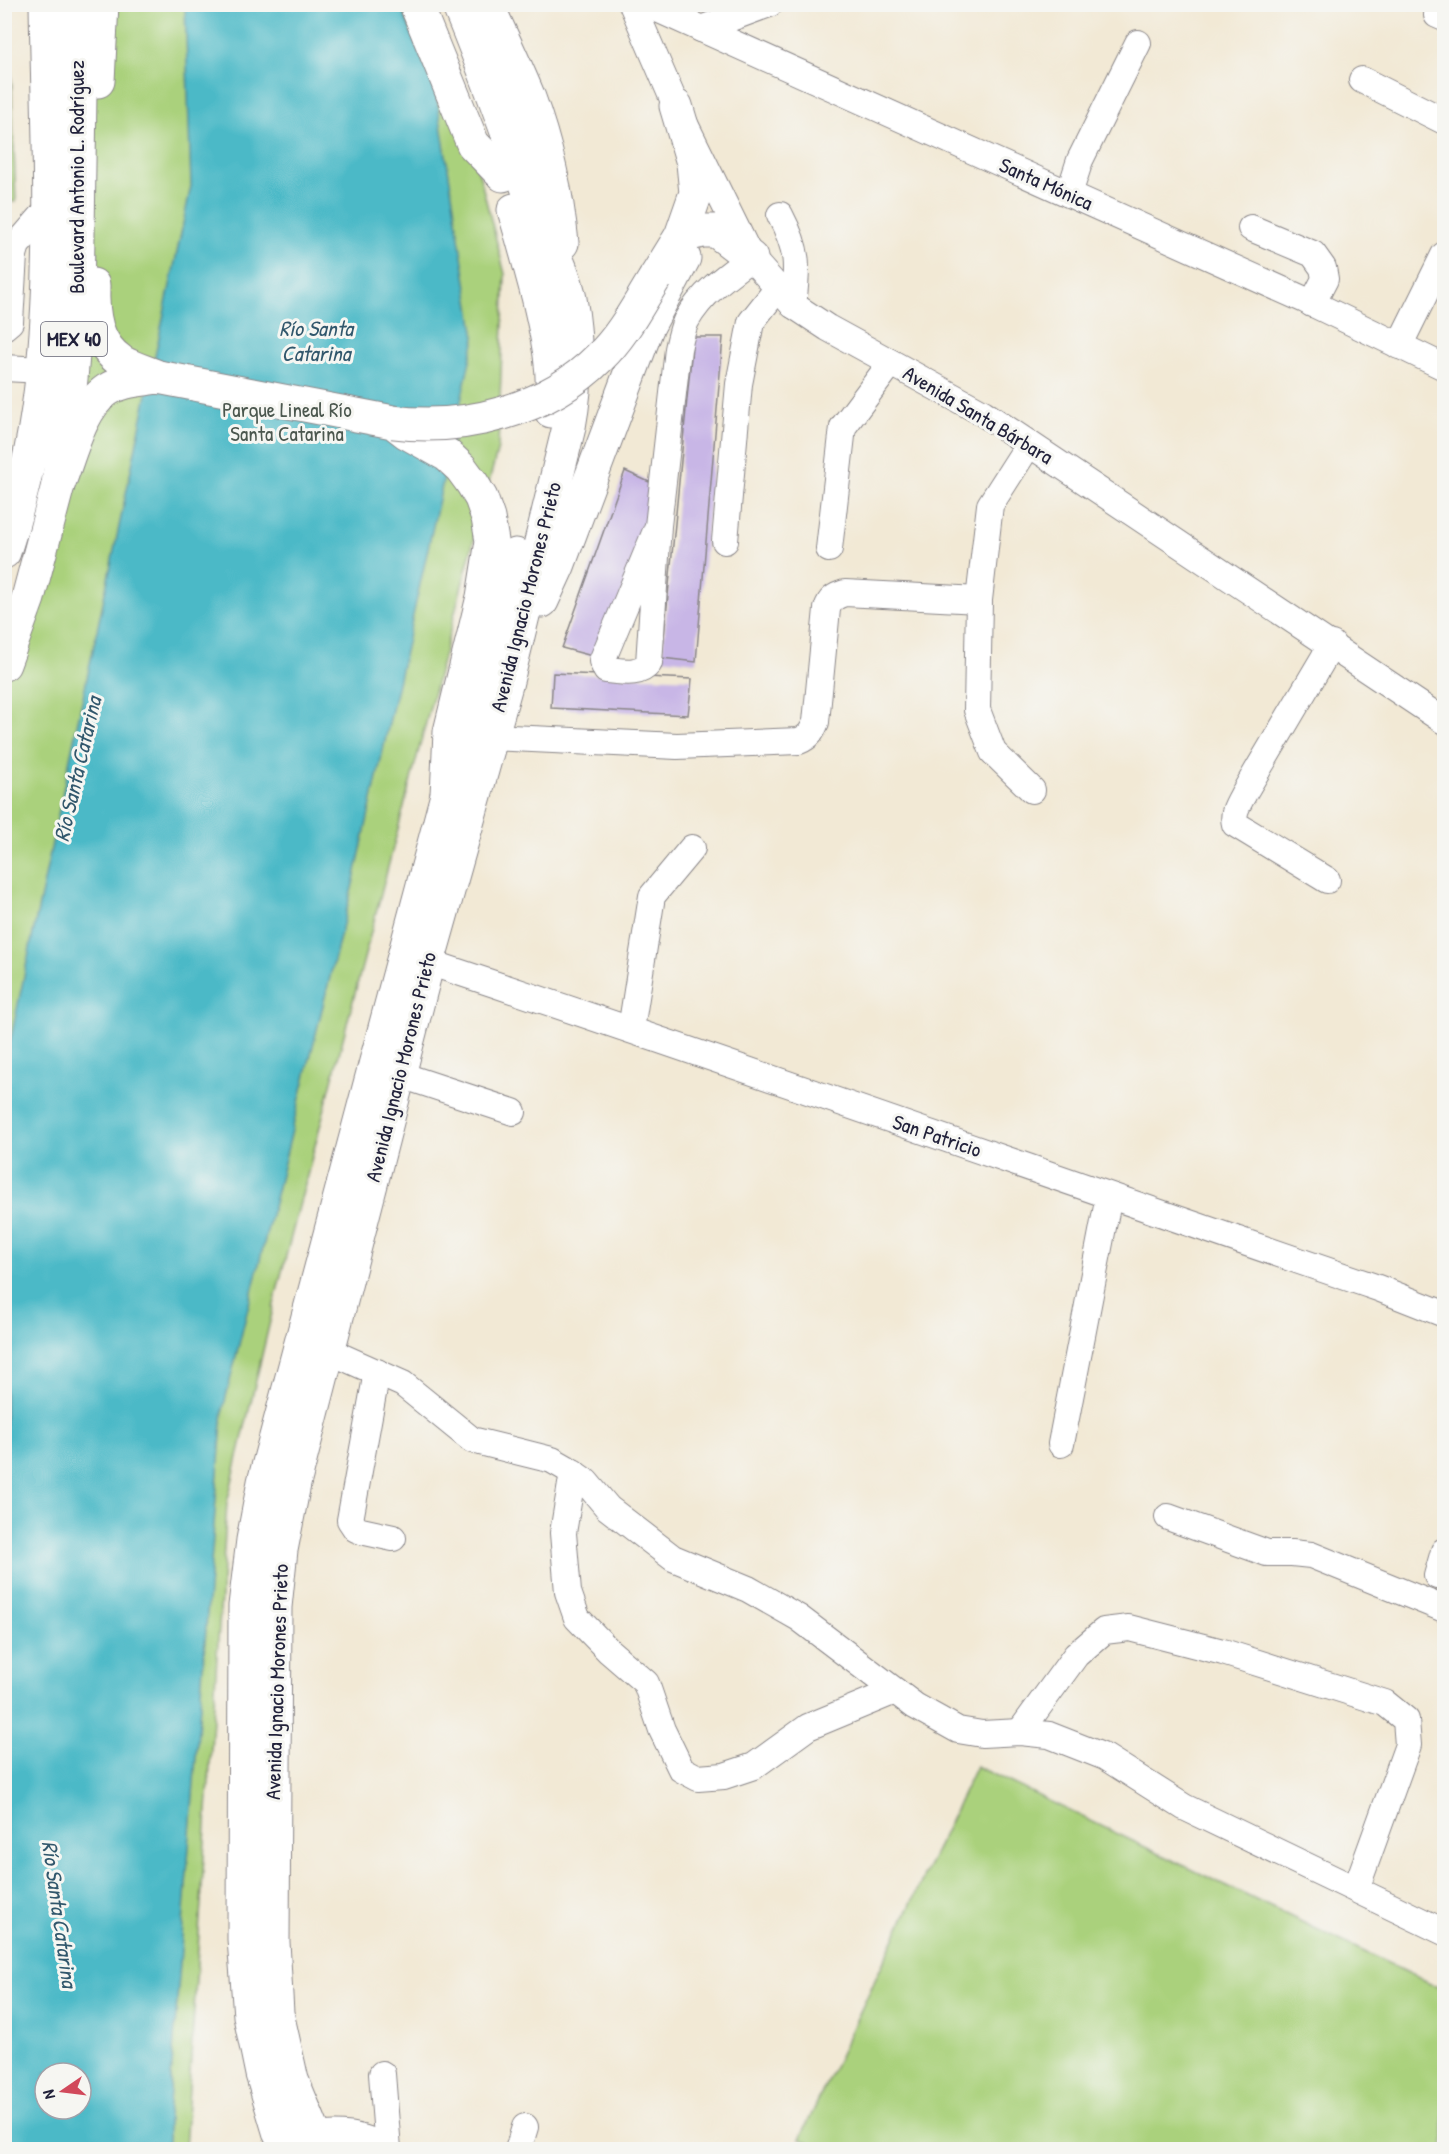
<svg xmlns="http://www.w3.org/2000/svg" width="1449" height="2154" font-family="'Patrick Hand',sans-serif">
<rect width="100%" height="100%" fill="#f6f6f2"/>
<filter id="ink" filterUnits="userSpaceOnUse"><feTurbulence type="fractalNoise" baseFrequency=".0167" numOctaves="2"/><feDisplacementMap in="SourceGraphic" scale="12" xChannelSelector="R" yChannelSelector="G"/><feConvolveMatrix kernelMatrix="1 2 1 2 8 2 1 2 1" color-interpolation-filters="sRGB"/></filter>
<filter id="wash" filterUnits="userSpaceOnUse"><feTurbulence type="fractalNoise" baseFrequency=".008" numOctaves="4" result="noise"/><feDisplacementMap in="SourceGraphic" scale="24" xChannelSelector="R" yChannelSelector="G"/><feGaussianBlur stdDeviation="1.35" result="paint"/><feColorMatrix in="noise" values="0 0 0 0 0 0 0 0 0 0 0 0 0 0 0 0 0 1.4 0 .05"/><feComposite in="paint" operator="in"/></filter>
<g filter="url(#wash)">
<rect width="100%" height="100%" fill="#f2e9d5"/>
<g fill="#aad17c" stroke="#667a5c" stroke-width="1.5" fill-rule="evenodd">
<path d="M97 5H408L479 173 505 274 498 448 280 1279 227 1503 185 2149H5L4 680 40 588ZM45 2073H81V2109H45Z"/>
<path d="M4 15 9 16 16 202 5 201Z"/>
<path d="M976 1766 1444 1990V2149L822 2150 800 2139Z"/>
</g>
<path fill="#4cb9c7" stroke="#376e81" stroke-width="1.5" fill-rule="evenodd" d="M185 5H400L436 93 475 338 354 880 223 1409 168 2117V2149L5 2150V1066L191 186ZM45 2073H81V2109H45Z"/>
<g id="blocks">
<g fill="#c8b6e6">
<path d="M693 337H723L696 662 662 658Z"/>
<path d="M625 471 658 486 600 658 562 648Z"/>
<path d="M553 673 692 679 688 715 551 708Z"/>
</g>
</g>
</g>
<g filter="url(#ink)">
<use href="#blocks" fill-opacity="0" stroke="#8a8688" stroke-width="1.5"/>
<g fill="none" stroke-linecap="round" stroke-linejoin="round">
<g stroke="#8a8688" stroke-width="28">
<g id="minor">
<path d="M632 4 676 106 751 258 793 305 828 328 983 413 1444 721"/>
<path d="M646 4 1305 300 1444 367"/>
<path d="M1437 15 1444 18"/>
<path d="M701 29 769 4"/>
<path d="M1362 80 1444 121"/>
<path d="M1069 194 1080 160 1138 43"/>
<path d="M780 215C799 251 798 266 793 305"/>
<path d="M1251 228 1313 254 1323 268 1325 279 1312 304"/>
<path d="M4 327 10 322 14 255 17 245 49 208"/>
<path d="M1399 346 1444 255"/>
<path d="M4 368 43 370"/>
<path d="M1029 444 990 505 979 600 977 710 993 752 1032 790"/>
<path d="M658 526 602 661 606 670C621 671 639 676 649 663L658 526 678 349C680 340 682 330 686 321 701 294 726 276 751 258"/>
<path d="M725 541 739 384 751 322 778 288"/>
<path d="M829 549 843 427 891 363"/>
<path d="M490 737 677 746 799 741C809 737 812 732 816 722L827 609C830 599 835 596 845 593L979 600"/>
<path d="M1327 880 1235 824C1232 813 1238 804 1244 793L1332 644"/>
<path d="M428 962C746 1067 1061 1180 1378 1288L1444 1314"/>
<path d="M631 1029 652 896 692 848"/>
<path d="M399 1076 413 1079 513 1112"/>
<path d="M329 1351 403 1384 472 1440 552 1460 566 1468 586 1482 608 1508 673 1558 748 1589 799 1618 915 1706 958 1730 982 1734 1020 1732 1049 1735 1105 1757 1184 1807 1444 1932"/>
<path d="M377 1372 350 1520 356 1529 361 1531 393 1538"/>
<path d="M1061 1444 1109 1196"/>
<path d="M573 1472 563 1533 568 1592 577 1618 609 1651 646 1683 662 1730 681 1769 698 1778 724 1776 754 1766 808 1727 895 1691"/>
<path d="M1168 1517 1267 1553H1292L1311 1555 1444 1609"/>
<path d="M1437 1576 1444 1551"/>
<path d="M1020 1732 1076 1655 1104 1631 1129 1628 1223 1652 1385 1703 1406 1720 1408 1745 1356 1889"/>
<path d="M382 2074 388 2149"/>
<path d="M315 2136C341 2132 366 2135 389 2150"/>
<path d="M518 2150 525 2127"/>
</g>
</g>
<g stroke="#8a8688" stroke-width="35">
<g id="major">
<path d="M416 4 473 144 503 175"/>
<path d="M487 4C501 36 516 66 529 98 546 144 557 194 562 243"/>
<path d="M514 210C523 239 530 267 538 296 547 335 556 371 551 411"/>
<path d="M542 601 558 566 647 328 684 258"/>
<path d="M288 2150 279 2131 262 2074 250 2016 244 1939 245 1606 253 1540 264 1482 447 795 516 555"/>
<path d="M321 2150 292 2080 277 2013 273 1942 275 1607 281 1550 294 1484 428 962 506 685 569 427C577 384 578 342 570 299 564 270 548 242 537 214 511 144 487 73 458 4"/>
</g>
</g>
<g stroke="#8a8688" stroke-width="35">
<g id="highway">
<path d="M98 81 102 4"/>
<path d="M681 236 703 231H716L751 258"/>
<path d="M655 278 681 236 696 193 693 163 676 106"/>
<path d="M93 285C92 314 95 344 122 362 133 368 146 372 158 377"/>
<path d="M58 485C70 456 80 408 107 390 122 380 141 380 158 377L393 422 406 432 447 455 461 468 472 483 481 498 488 518 492 541 483 597 450 732 447 795"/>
<path d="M4 552C17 512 28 469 35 428 58 292 48 142 46 4"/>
<path d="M4 664 28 598 58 485 71 379 77 306 80 93 76 4"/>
</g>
</g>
<use href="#minor" stroke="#fff" stroke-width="26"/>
<use href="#major" stroke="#fff" stroke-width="33"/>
<use href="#highway" stroke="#fff" stroke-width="33"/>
<g stroke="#8a8688" stroke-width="35" stroke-linecap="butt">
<path id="highway-bridge" d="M393 422C465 431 548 410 600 357 623 335 638 305 655 278"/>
</g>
<use href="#highway-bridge" stroke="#fff" stroke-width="33"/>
</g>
</g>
<g text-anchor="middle" stroke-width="6" stroke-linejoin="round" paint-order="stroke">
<rect fill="#f6f6f2" stroke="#626272" stroke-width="1.5" x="41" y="322" width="66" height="34" rx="4.5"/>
<g font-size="20" font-weight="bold" fill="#22223b">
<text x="74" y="346">MEX 40</text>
</g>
<g font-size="21" fill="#22223b" stroke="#f6f6f2">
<text transform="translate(77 177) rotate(-90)" y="7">Boulevard Antonio L. Rodríguez</text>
<text transform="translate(1046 184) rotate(24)" y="7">Santa Mónica</text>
<text transform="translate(978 415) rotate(31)" y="7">Avenida Santa Bárbara</text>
<text transform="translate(526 597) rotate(-76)" y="7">Avenida Ignacio Morones Prieto</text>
<text transform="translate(401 1067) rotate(-76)" y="7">Avenida Ignacio Morones Prieto</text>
<text transform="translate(937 1136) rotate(19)" y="7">San Patricio</text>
<text transform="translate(277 1682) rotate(-88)" y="7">Avenida Ignacio Morones Prieto</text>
</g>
<g font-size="21" fill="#4b574e" stroke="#f6f6f2">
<text x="287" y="417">Parque Lineal Río<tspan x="287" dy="24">Santa Catarina</tspan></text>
</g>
<g font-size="22" font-style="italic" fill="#31576c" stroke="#f6f6f2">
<text x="316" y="336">Río Santa<tspan x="316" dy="25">Catarina</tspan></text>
<text transform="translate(77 769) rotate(-77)" y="8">Río Santa Catarina</text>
<text transform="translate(60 1914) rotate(82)" y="8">Río Santa Catarina</text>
</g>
</g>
<rect width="1449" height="2154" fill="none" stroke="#f6f6f2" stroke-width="24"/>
<g transform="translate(63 2091) rotate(256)"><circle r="28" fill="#f6f6f2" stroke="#a1a1a9" stroke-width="1.5"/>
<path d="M0-4.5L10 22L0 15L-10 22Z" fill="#d1495b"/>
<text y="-9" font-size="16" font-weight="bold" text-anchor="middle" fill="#22223b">N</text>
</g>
</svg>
